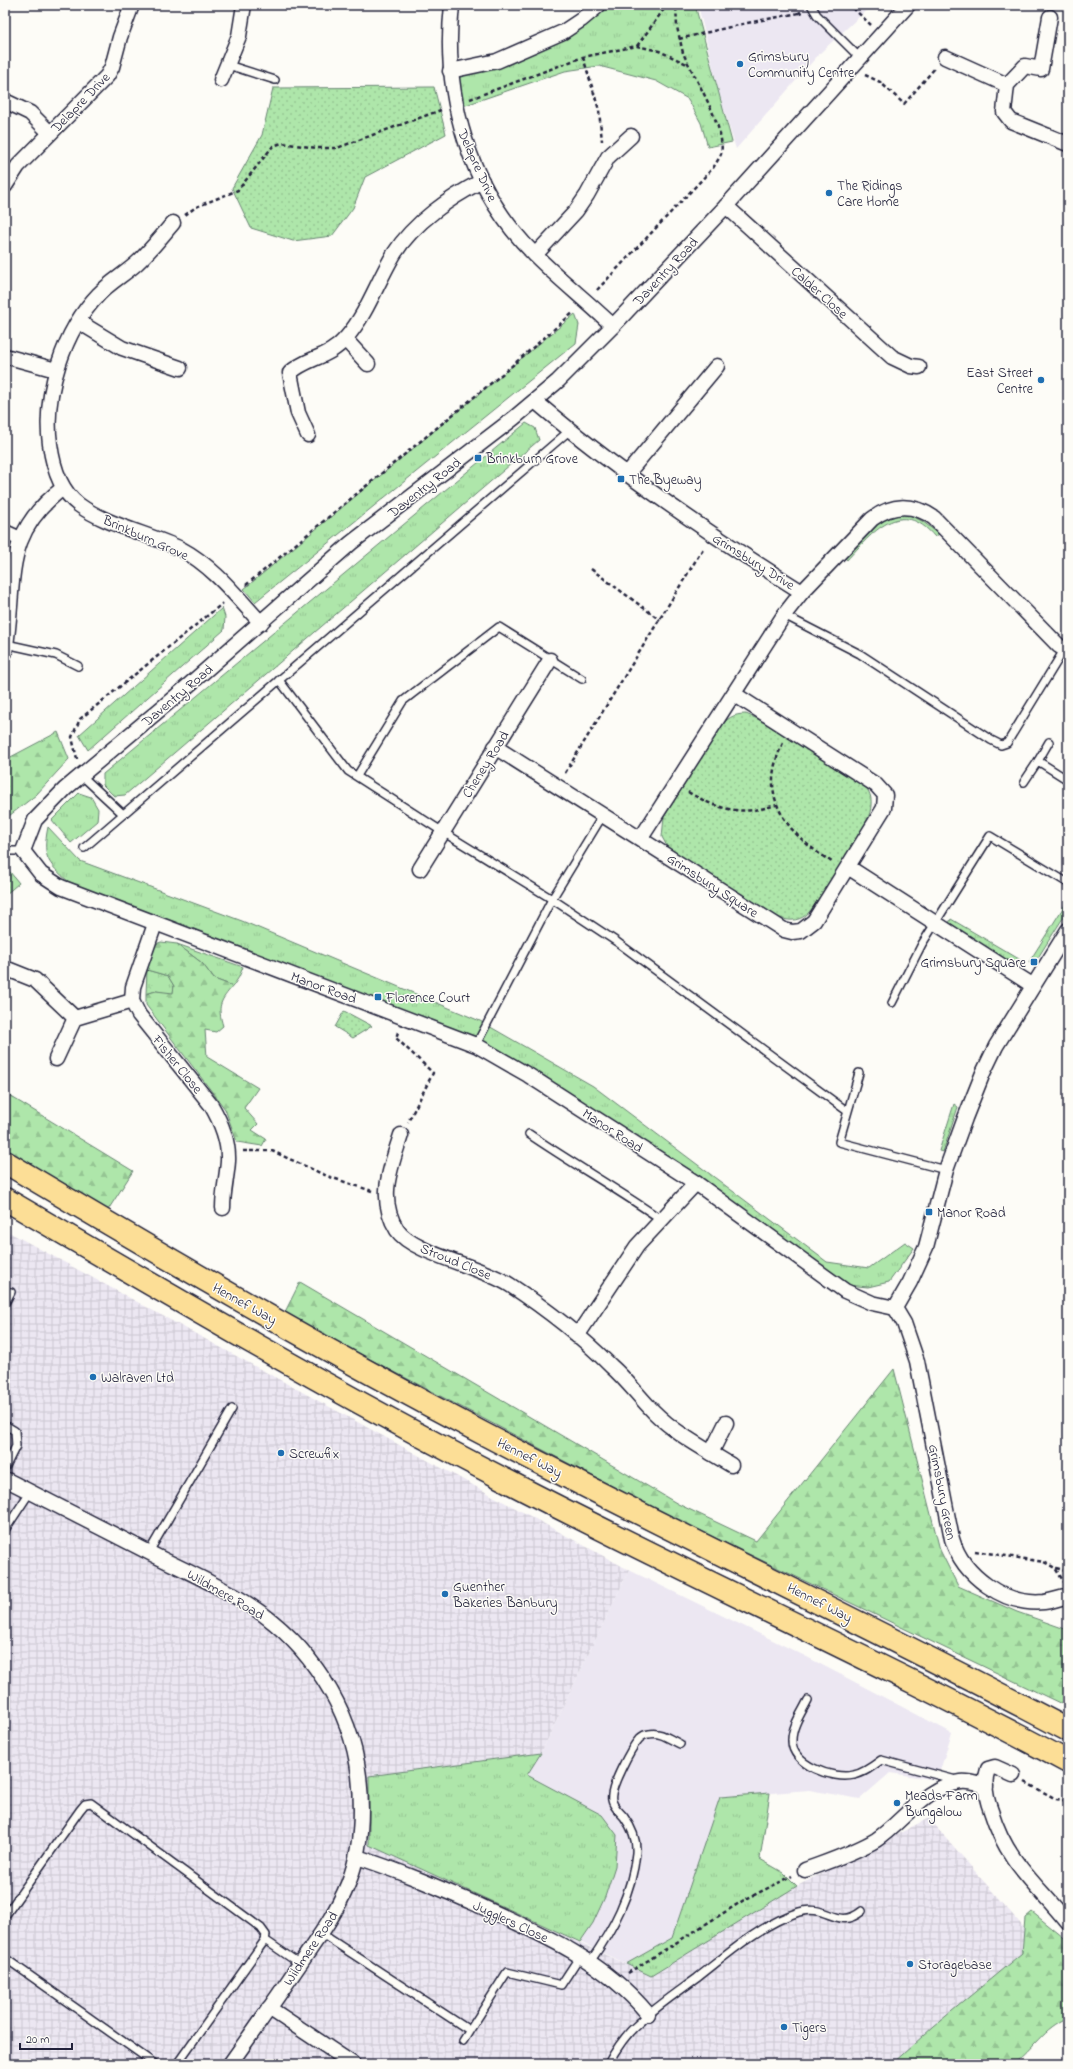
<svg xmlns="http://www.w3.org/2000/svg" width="1073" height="2069" font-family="'Indie Flower',sans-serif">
<defs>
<pattern id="industrial-grid" width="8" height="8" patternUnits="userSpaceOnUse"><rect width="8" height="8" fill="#ece7f2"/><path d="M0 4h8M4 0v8" fill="none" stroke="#cac6d0"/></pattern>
<pattern id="grass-tufts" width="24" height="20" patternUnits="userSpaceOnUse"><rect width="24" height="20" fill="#aee6aa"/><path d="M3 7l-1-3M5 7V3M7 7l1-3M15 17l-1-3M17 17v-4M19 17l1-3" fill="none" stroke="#95c593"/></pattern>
<pattern id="forest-firs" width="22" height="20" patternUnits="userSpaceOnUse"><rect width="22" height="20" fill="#aee6aa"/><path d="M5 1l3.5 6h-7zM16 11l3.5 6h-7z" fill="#95c593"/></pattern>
<pattern id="park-dots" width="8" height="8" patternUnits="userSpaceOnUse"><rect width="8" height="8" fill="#aee6aa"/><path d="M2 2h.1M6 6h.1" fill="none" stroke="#95c593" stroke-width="1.8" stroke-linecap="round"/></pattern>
</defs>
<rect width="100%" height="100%" fill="#fdfcf7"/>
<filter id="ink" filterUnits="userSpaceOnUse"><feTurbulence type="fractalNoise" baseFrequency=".025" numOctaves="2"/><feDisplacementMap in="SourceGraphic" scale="8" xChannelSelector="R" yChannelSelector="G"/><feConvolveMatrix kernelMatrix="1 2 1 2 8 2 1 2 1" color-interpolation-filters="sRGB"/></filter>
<g filter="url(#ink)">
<g fill="#ece7f2">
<path d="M698 5H872L820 53 736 149 719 93Z"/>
<path d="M629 1570 805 1656 952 1733 937 1780 890 1773 860 1799 809 1790 760 1794 694 1877 672 1938 626 1964 580 1942 593 1923 527 1775 541 1753Z"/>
</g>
<path fill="url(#industrial-grid)" d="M5 1230 629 1570 541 1753 369 1776V1845L651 1976 797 1886 929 1818 1044 1951 915 2064H5Z"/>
<g fill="url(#grass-tufts)" stroke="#688472">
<path d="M604 5H695L732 142 708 147 701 123 688 99 656 81 599 66 565 71 460 107 458 77 513 61Z"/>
<path d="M575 314 579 325 576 343 255 602 244 589Z"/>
<path d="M526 423 535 428 539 440 125 795 114 796 103 785V774Z"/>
<path d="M908 514 922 521 939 534 935 537C901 496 872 533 847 560L844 557C865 535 875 517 908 514Z"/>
<path d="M222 608 225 617 224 630 88 750 79 735Z"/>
<path d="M79 793 91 797 98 809 97 821 71 843 52 820Z"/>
<path d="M48 827 80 861 242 921 480 1021 593 1086 827 1262 869 1268 905 1242 914 1248 889 1282 868 1287 847 1285 471 1038 73 886C50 864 41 861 48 827Z"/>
<path d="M1068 900V910L1039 956 1036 960 1029 962Z"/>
<path d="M951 919 1019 959 1020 964 1005 960 949 923Z"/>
<path d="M177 944 243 967 239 977 233 986 214 979 202 963Z"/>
<path d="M147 970 168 976 174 986 173 994 156 991 146 994Z"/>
<path d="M954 1104 958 1107 943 1152 939 1151Z"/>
<path d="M541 1753 527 1775 602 1815 617 1835 615 1866 605 1897 593 1923 580 1942 369 1845V1776Z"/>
<path d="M770 1793 760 1859 784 1873 797 1886 651 1976 626 1964 672 1938 720 1797Z"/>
</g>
<g fill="url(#forest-firs)" stroke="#688472">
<path d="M58 732 69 759 36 795 5 819V760Z"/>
<path d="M5 866 19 883 5 895Z"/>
<path d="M161 942 177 944 202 963 214 979 233 986C220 1001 217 1006 223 1026L216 1032 205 1030 207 1057 258 1088 244 1108 258 1124 252 1130 266 1139 262 1146 237 1142 225 1109 146 1005V994L156 991 173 993 174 986 168 976 147 970 151 946Z"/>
<path d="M5 1093 133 1171 106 1213 5 1149Z"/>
<path d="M300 1282 678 1504 756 1541 894 1369 940 1550 958 1586 1017 1612 1068 1630V1707L663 1513 284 1314Z"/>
<path d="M1032 1912 1068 1941V2018C1041 2030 1035 2047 1013 2064H892L934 2026 1022 1953 1025 1918Z"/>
</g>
<g fill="url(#park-dots)" stroke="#688472">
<path d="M434 87 446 134 365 177 353 208 332 236 293 241 251 228 232 188 262 135 273 88Z"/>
<path d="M746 714 760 720 860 782C868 788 872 795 871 805 871 810 869 816 867 820 861 834 815 909 806 915 797 922 787 921 777 917L673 852 668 848 662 837 664 817 720 728C727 718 733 714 746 714Z"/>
<path d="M344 1011 372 1026 353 1038 335 1027Z"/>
</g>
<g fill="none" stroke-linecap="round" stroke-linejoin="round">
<g stroke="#22223b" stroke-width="10">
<g id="service">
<path d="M811 5 817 15 860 58"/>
<path d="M228 65 275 80"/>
<path d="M784 615 860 654 991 740 1001 745 1007 743 1064 650"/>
<path d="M6 644 56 655 78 666"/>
<path d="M279 680 348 771 443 832 552 899 617 942 847 1111"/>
<path d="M1038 761 1049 742"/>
<path d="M81 775 123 814"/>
<path d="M357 776 403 701 499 627 582 679"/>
<path d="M1024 782 1038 761 1068 780"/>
<path d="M84 848 569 431"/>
<path d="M5 851H23"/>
<path d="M892 1003 922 944 990 836 1068 883"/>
<path d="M476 1045 552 899 603 815"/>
<path d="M859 1073 839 1142 946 1170"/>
<path d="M529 1134C573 1164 619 1190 662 1220"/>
<path d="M5 1303 11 1292"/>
<path d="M5 1425 15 1431 16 1446 5 1468"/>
<path d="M5 1530 30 1492"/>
<path d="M149 1552 232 1409"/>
<path d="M808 1700C802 1712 792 1726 792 1740 791 1765 833 1780 854 1775 864 1773 873 1766 881 1760L956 1780"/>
<path d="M5 1916 80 1810 85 1804 91 1803 261 1928 266 1935 265 1940 177 2064"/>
<path d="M322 1934 469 2030"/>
<path d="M265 1940 300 1964"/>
<path d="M5 1958 155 2064"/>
<path d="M590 1962C613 1929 632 1894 636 1853 637 1840 632 1828 624 1817 619 1811 613 1807 612 1800 609 1789 631 1748 639 1739 642 1736 645 1734 649 1734 660 1731 671 1740 680 1744"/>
<path d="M463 2041 507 1972 561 1985 580 1956"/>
<path d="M608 2064C616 2049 626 2034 639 2023 657 2006 678 1992 697 1978 728 1954 761 1924 799 1912 827 1903 837 1931 862 1911"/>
</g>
</g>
<g stroke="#22223b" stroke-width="17">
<g id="minor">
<path d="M452 5C442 95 469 190 535 255 560 280 588 302 613 326"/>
<path d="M1050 17 1041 69 1025 66 1007 85 1004 112 1011 121 1068 144"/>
<path d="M945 57 1007 85"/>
<path d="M450 71 497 61 563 32 581 20 599 5"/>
<path d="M221 80 239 36 244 5"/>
<path d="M5 101 30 113 50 133"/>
<path d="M5 186 18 166 107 76 112 67 120 37 132 5"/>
<path d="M726 206 892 357 911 366 919 367"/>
<path d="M173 223C161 237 150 251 137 263 125 274 110 282 99 294 64 330 43 394 50 444 53 467 60 491 79 505 106 525 150 534 181 549 213 566 237 597 261 623"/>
<path d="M535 255 576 211 587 195 608 157 631 136"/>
<path d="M79 322 122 348 180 368"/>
<path d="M345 339 368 364"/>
<path d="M5 356 56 370"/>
<path d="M535 401C618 472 709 534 802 592L872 519C892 504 913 503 934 518L1059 646 1068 652"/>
<path d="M308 435 298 413 290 373C307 357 328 359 346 338 368 312 377 282 394 254 413 223 451 197 482 181"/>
<path d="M627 474 717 366"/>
<path d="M5 532 16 537"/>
<path d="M5 652C17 580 0 536 63 488"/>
<path d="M495 747 784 930 792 932 801 931 814 921 884 808 885 795 876 785 734 694"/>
<path d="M641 838 784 615 802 592"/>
<path d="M848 867 1032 985"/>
<path d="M420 869 550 660"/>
<path d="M155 924 133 987 132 1001 139 1015 211 1105C221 1122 229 1140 228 1161 227 1177 223 1191 223 1208"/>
<path d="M5 968 35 980 75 1018"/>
<path d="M56 1059 75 1018 132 1001"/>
<path d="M401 1135C391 1167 377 1198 397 1230 413 1254 481 1266 510 1285 545 1308 581 1336 611 1366 627 1380 639 1397 654 1412 671 1429 691 1441 711 1453L726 1423"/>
<path d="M895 1308 872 1303 845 1291 696 1183 528 1075 476 1045 61 887 41 874 23 851 35 820 65 789 182 691 351 543 514 418 558 381 613 326 726 206 908 5"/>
<path d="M895 1308 910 1282 926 1247 946 1170 965 1118 983 1073 996 1046 1068 930"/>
<path d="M895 1308 904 1323 917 1361 952 1539C963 1576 1005 1606 1044 1602 1052 1601 1060 1598 1068 1596"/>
<path d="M577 1336 637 1246 696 1183"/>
<path d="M711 1453 731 1465"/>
<path d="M5 1479C55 1504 104 1530 154 1555 186 1571 221 1586 251 1606 308 1643 351 1707 359 1776 363 1812 362 1849 348 1884 335 1916 315 1942 295 1971 274 2002 252 2033 230 2064"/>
<path d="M1013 1775 995 1767 988 1769C983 1783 986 1798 991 1811 1007 1863 1036 1883 1068 1923"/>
<path d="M357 1857C398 1870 437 1887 476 1904 538 1932 604 1960 648 2014"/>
<path d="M805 1870C829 1861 854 1853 876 1840 904 1821 925 1786 961 1782 969 1781 978 1784 986 1786"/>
<path d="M269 2008 353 2064"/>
</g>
</g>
<g stroke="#22223b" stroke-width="25">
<g id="trunk">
<path d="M5 1162C163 1256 321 1349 484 1434 678 1535 875 1628 1068 1730"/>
<path d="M5 1199C172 1297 339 1395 511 1483 696 1579 885 1664 1068 1762"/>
</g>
</g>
<g stroke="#22223b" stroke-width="2.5" stroke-dasharray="4 3" stroke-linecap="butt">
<path d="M796 5 802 16"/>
<path d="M853 8 871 25"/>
<path d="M679 39 747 23 799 13"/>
<path d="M637 46 667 5"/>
<path d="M583 57 599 110 602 141"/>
<path d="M865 75 880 82 904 104 935 68"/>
<path d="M470 99 583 57 637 46 659 51 687 64"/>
<path d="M185 215 196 207 238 190 273 146 282 143 316 148H337L441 110"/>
<path d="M597 290 713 168C716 163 719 159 721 154 727 129 694 77 683 53L677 27 676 5"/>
<path d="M591 569 660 620"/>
<path d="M246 585 507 370 574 312"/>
<path d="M783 743C756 797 787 834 832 862"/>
<path d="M77 759 72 737 80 719 223 603"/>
<path d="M565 773 704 547"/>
<path d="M688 792C719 810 741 816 776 805"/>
<path d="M398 1032 396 1038 433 1073 408 1122"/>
<path d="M243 1151H272L327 1176 372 1191"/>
<path d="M975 1551 1044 1562 1055 1568 1064 1582"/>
<path d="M1056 1568 1068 1571"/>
<path d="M1025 1782 1056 1799 1068 1801"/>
<path d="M628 1973 744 1900 792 1876"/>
</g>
<use href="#service" stroke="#fdfcf7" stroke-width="7"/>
<use href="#minor" stroke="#fdfcf7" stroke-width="14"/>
<use href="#trunk" stroke="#fcde96" stroke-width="22"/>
</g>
</g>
<g fill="#1f6fb2" stroke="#fdfcf7" stroke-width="1.5">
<circle cx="740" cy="64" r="4"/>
<circle cx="829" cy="193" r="4"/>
<circle cx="1041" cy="380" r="4"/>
<rect x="474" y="454" width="8" height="8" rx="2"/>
<rect x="617" y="475" width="8" height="8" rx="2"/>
<rect x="1030" y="958" width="8" height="8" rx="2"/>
<rect x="374" y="993" width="8" height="8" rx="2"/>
<rect x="925" y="1208" width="8" height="8" rx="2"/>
<circle cx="93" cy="1377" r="4"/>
<circle cx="281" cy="1453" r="4"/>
<circle cx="445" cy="1594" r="4"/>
<circle cx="897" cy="1803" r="4"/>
<circle cx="910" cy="1964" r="4"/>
<circle cx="784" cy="2027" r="4"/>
</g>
<g text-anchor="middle" stroke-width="3" stroke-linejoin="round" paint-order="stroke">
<g font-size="14" fill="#22223b" stroke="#fdfcf7" text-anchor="start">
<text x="748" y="61">Grimsbury<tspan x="748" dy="16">Community Centre</tspan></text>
<text x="837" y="190">The Ridings<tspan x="837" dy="16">Care Home</tspan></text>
<text x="1033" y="377" text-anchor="end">East Street<tspan x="1033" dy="16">Centre</tspan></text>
<text x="486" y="463">Brinkburn Grove</text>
<text x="629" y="484">The Byeway</text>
<text x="1026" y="967" text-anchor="end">Grimsbury Square</text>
<text x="386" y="1002">Florence Court</text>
<text x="937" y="1217">Manor Road</text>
<text x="101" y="1382">Walraven Ltd</text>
<text x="289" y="1458">Screwfix</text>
<text x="453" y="1591">Guenther<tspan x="453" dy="16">Bakeries Banbury</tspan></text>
<text x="905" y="1800">Meads Farm<tspan x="905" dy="16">Bungalow</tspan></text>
<text x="918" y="1969">Storagebase</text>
<text x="792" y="2032">Tigers</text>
</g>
<g font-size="14" fill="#22223b" stroke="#fdfcf7">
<text transform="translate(80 102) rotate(-46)" y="5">Delapre Drive</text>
<text transform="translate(478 165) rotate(66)" y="5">Delapre Drive</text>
<text transform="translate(665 271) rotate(-47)" y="5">Daventry Road</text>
<text transform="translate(820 292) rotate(42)" y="5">Calder Close</text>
<text transform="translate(424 487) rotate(-38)" y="5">Daventry Road</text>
<text transform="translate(146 537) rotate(24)" y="5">Brinkburn Grove</text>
<text transform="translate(754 561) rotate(32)" y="5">Grimsbury Drive</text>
<text transform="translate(177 695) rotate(-40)" y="5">Daventry Road</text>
<text transform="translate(485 764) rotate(-58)" y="5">Cheney Road</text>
<text transform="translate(713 885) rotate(33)" y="5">Grimsbury Square</text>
<text transform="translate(324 987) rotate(20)" y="5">Manor Road</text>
<text transform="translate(178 1064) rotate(51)" y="5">Fisher Close</text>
<text transform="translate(613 1130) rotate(33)" y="5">Manor Road</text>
<text transform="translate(456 1261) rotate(22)" y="5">Stroud Close</text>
<text transform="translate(245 1303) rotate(29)" y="5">Hennef Way</text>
<text transform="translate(530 1457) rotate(27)" y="5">Hennef Way</text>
<text transform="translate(943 1492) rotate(79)" y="5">Grimsbury Green</text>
<text transform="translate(226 1594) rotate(30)" y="5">Wildmere Road</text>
<text transform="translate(820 1602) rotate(27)" y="5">Hennef Way</text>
<text transform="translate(511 1921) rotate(25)" y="5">Jugglers Close</text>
<text transform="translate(310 1948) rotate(-56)" y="5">Wildmere Road</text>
</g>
</g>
<rect width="1073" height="2069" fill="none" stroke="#fdfcf7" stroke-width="20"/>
<rect x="10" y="10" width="1053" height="2049" fill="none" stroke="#22223b" stroke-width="1.5" filter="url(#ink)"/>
<path d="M20 2043v6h52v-6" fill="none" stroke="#22223b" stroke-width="2"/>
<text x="26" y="2043" font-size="12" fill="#22223b" stroke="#fdfcf7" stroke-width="3" paint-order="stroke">20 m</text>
</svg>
